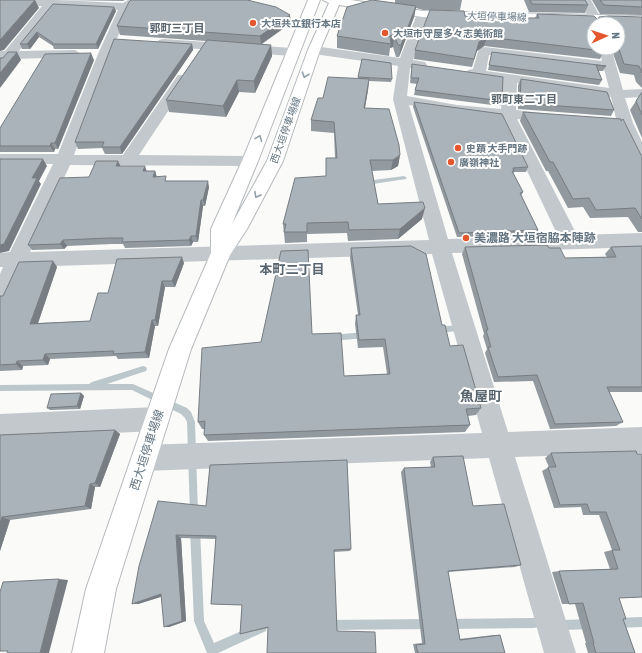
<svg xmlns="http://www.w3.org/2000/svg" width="642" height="653" font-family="'Asap Condensed','Noto Sans JP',sans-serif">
<rect width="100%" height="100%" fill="#fafaf8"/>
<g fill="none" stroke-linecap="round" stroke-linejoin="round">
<g fill="#bbc7cb" fill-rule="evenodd">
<path d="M404 176 407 178 406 179 366 185 363 183 366 181Z"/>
<path d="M458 325 460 326 462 328 460 330 458 331 437 333 435 332 433 330 435 328 437 327Z"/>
<path d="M365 332 368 333 369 335 368 337 365 338 332 341 329 340 328 338 329 336 332 335Z"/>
<path d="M143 366 146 367 147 369 146 371 107 384H133L187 408 191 412 195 422 198 513 197 516 194 517 191 516 190 513 187 422 185 418 181 414 132 390 0 391V385L89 384 92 382Z"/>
<path d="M195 524 198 526 200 529 204 621 214 643 262 622 266 623 267 627 266 631 218 653H207L194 621 190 529 192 526Z"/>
<path d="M642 617V627L615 628 611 627 610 623 611 619 615 618Z"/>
<path d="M534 618 538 619 539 623 538 627 534 628 448 629 444 628 443 624 444 620 448 619Z"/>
<path d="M428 619 432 620 433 624 432 628 428 629 328 630 324 629 323 625 324 621 328 620Z"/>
<path d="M591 619 595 620 596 624 595 628 591 629 563 630 559 629 558 625 559 621 563 620Z"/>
</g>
<g stroke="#b5babe" stroke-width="2">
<path id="major" d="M308 0H320L258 161 232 224 267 161 308 50 329 3 323 0H351L423 11 642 16V24L423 17 339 5 320 50 283 161 247 229 230 255 191 349 116 589 104 653H72L86 589 169 349 211 253V229L242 161Z"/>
</g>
<g fill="#c3c8cc" fill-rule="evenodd">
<path d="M0 0H57L123 3 128 0H141L130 9 110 54 74 155H123L178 75H188L190 78 139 155 250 156 256 157 258 161 256 165 250 166 70 165 30 252 429 240 393 99 398 66 314 54 308 50 310 47 314 46 400 58 417 14 423 11 427 12 429 14 413 60 425 62 427 65 425 68H410L407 96 457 105 501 109 503 81 473 77 468 76 466 73 468 70 473 69 479 48 484 47 602 61 599 48H611L623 90 642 89V97L625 98 633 123 642 142V164L636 163 634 159 617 123 611 97 517 83 516 110 550 114 555 115 557 118 555 121 550 122 517 119 577 235 642 233V247L452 253 508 432 642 427V453L515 457 576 653H544L489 458 144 471 135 467 131 458 135 449 144 445 482 433 432 254 23 267 7 301 0 303V274L3 267H0V253L10 252 53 164H0V154H58L98 54 118 10 54 7 19 51 75 50 81 54 80 57 12 59C9 63 6 67 0 65V51H5L42 6H0ZM489 55 604 69 609 88 486 71ZM409 105 457 113 502 118 558 236 448 239Z"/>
<path d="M579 0H591L604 24H594V27Z"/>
<path d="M163 39 292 48 298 52 292 56 159 46 157 43 159 40Z"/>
<path d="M157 407 166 411 170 419 166 427 157 431 0 438V414Z"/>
</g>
<use href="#major" fill="#fff" fill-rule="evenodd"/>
</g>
<g fill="#929a9f">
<path d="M62 0H125L123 1Z"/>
<path d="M131 0H251L250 1 291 23 262 44 271 45 272 56 255 93 239 92 226 117 169 112 166 100 206 41 120 35 117 26Z"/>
<path d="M395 0H462L460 10H423L416 8 414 17 399 57H396L393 47 390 48 389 56 337 48V36L395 3Z"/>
<path d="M524 0H585L588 5 585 13 529 12Z"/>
<path d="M592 0H642V15L600 14Z"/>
<path d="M53 4 116 11 98 49H54L53 46 39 37 30 49H22L20 44Z"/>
<path d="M537 14 598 20 642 17V88L636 82 634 75 620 73 611 48H618V24H594L604 51 600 59 484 46 477 51 472 67 414 59 415 50 465 16 535 18Z"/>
<path d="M192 44 193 50 122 154H105L102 148 78 149 75 142Z"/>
<path d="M492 52 606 66 603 71H598L602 80 599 85 488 70Z"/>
<path d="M94 60 58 149H55L54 152H0V128Z"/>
<path d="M412 64 502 101 500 106 414 95 415 90 417 84 410 83Z"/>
<path d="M358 77 392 79 391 82 369 81 368 90 365 108 400 155 398 166 391 170 372 171 378 204 422 219 398 239 348 241 347 233 307 234V242L285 243 283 224 326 176V158H335L334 133 311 131V120L323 98 358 78Z"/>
<path d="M521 79 614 110 611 116 518 109V85Z"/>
<path d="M642 92V138L630 110Z"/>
<path d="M414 102 528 167 526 172H514L513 173 523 192 521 196 538 230 535 235 457 237 413 107Z"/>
<path d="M523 112 642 155V232H638L628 217 590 218 583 207 568 208 548 171H546L520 121Z"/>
<path d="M121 166 147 171H155L157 177 167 181 209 187 205 206H203L198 242H193L191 246 125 248 123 244H112L67 246 64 249 32 250 28 245 89 177Z"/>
<path d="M642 246V392H609L623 422 616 426 550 429 533 381 494 382 485 353 487 349 483 336 484 334 462 254 465 247 549 248 565 258 607 257 605 254 611 247Z"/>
<path d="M351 248 442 325 450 346 481 408 476 415 468 416 470 425 465 432 208 441 204 435 205 429H202L198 422 261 342 312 334 344 376 387 374 383 347 358 348 355 324 356 315H358L350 258Z"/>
<path d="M53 261 57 267 38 323 90 321 108 293 184 263 175 287H165L158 326H155L149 358 118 359 116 356 50 359 48 365 23 366 22 370 0 371V296H3Z"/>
<path d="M81 393 84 396 80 409 50 410 47 408Z"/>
<path d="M115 430 120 434 100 487H95L91 509 10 520 0 551V435Z"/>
<path d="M551 453 642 454V597L619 598 623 619 635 653H588L585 643H586L575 604H562L552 572 559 571 610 569 604 552 612 550 599 515H583L581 507 554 508 542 471 549 467 545 458Z"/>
<path d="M433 457 473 506 521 565 515 567 448 572 459 639 494 635H500L505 653H415L413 644 422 643 401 472 404 468 431 467 430 462Z"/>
<path d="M158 501 351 549 350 551 334 552 337 631 376 653 268 628 240 634 242 605 215 604H211L216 539 181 538 186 621 169 627 161 597 138 604H132Z"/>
</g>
<g fill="#777d82">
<path d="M35 0 39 8 4 50 0 51V40Z"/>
<path d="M416 6 414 17 399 57 401 45Z"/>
<path d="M114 7 116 11 98 49 96 44Z"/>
<path d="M290 15 291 23 261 44 260 36Z"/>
<path d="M37 32 39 37 30 49 27 44Z"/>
<path d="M394 35 393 47 390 48 391 44 390 36Z"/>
<path d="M487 37 484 46 477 51 479 42Z"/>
<path d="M192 44 193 50 122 154 120 147Z"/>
<path d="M271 45 272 56 255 93 254 81Z"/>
<path d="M17 52 21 60 0 88V73Z"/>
<path d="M91 53 94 60 58 149 55 143Z"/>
<path d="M369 79 368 90 363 119 364 108Z"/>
<path d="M237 80 239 92 226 117 223 106Z"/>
<path d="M51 143 55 149 54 152 50 146Z"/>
<path d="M400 155 398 166 391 170 393 160Z"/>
<path d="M43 159 47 166 39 181 41 184 9 251 0 253V245L32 178Z"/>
<path d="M118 161 121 167 116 166Z"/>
<path d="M145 166 147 172 143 171Z"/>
<path d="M155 171 157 178 153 177Z"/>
<path d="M208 181 209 187 205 206 203 200Z"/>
<path d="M201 200 203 206 198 242 196 236Z"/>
<path d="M425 208 422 219 398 239 400 229Z"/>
<path d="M191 236 193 242 191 246 189 240Z"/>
<path d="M63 240 67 246 64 249 60 244Z"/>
<path d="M182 257 184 263 175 287 172 281Z"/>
<path d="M53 261 57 267 36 329 30 324Z"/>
<path d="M162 281 165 287 158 326 155 320Z"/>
<path d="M152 320 155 326 149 358 145 352Z"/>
<path d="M45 354 50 359 48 365 43 360Z"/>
<path d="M17 361 23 366 22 370 16 364Z"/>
<path d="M81 393 84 396 80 409 77 406Z"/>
<path d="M115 430 120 434 100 487 95 483Z"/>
<path d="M90 484 95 487 91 509 85 506Z"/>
<path d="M2 517 10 520 0 551V523Z"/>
<path d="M176 535 181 538 186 621 169 627H164Z"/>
<path d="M59 579 68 580 49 653H40Z"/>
<path d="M161 594 166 595 138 604H132Z"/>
</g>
<g fill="#aab3b9" stroke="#777d82">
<path d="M0 0H35L0 40Z"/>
<path d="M131 0H247L276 7 290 15 260 36 117 26 129 2Z"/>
<path d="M372 0 416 6 401 45H398L394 35 390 36 391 44 337 36 347 7Z"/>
<path d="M530 0H585L588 5 532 4Z"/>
<path d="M600 0H642V7L604 5Z"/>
<path d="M53 4 114 7 96 44H52L53 43 37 32 27 44H20Z"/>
<path d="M430 10 464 11 465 16 524 18H539L537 14 594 16 598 20 599 17 609 16 642 17V73L639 66 624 64 618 46V24H594V48H604V51L487 37 479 42 474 59 415 50Z"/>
<path d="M114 39 192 44 120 147H102L104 142H75Z"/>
<path d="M207 40 271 45 254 81 237 80 223 106 166 100Z"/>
<path d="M8 52H17L0 73V58H3Z"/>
<path d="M492 52 606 66 596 65 602 80 489 65Z"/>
<path d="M91 53 55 143H51L50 146H0V128L45 54Z"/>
<path d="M362 59 391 63 392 79 358 77Z"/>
<path d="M412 64 503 77 502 101 415 90 419 78H411Z"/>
<path d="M328 77 369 79 364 108 389 109 399 145 400 155 393 160H370L378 204 423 202 425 208 400 229 349 230 348 222 307 223V232H284L286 224H283L295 178 326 176V158H337L334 122 311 120 318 98H323Z"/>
<path d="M521 79 607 92 614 110 520 103Z"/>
<path d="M642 92V115L636 101Z"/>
<path d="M414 102 502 114 528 167 513 168 514 171H512L523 192 520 193 538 230 459 233Z"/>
<path d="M523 112 621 119V121L623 119 641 155H642V219L635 208 596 210 589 198 573 199 553 162H550Z"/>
<path d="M0 159H43L32 178H37L4 244 0 245Z"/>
<path d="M96 161H118L116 166H145L143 171H155L153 177 166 176 165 181H208L203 200H201L196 236H191L189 240 122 242 123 238H109L63 240 60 244 28 245 60 178 89 177Z"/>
<path d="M547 245 549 248H560L565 258 616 257 611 247 642 246V387H607L623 422 555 424 537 375 498 377 488 347H491L486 330H488L465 247Z"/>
<path d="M411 246 426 254 442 325H445L450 346 463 345 481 408 466 409 470 425 204 435 205 421 198 422 202 348 261 342 281 251 308 250 312 334 341 333 344 376 390 374 385 339 359 340 356 315H360L351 248Z"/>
<path d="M182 257 172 281H162L155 320H152L145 352 113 354 114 351 45 354 43 360 17 361 16 364 0 365V296H3L19 262 53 261 30 324 90 321 98 293H108L117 259Z"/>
<path d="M81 393 77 406 47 408 51 394Z"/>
<path d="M115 430 95 483 90 484 85 506 2 517 0 523V435Z"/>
<path d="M636 451 637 454H642V597L619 598 626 619H623L635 653H596L593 643H594L583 603 569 604 559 571 618 569 612 550H620L606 512H590L587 504 560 505 548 467H556L551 453Z"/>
<path d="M463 456 473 506 504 504 521 565 448 571 460 640 500 635 505 653H418L416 645 425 644 404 468 435 467 433 457Z"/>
<path d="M347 460 351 549 334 550 337 631 375 632 376 653H267L268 627 240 634 242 605 211 604 216 536 176 535 182 621 164 627 161 594 132 604 139 566 158 501 206 506 210 465Z"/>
<path d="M59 579 40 653H7L8 651H0V592L3 582Z"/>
</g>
<defs><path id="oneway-chevron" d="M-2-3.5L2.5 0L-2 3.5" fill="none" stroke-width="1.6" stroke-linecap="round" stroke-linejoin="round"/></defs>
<g stroke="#939fa8">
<use href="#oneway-chevron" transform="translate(305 75) rotate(109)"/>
<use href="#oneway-chevron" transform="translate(259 138) rotate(-69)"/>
<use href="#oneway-chevron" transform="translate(257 195) rotate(119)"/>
</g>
<g fill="#e4572e" stroke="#fff" stroke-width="1.5">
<circle cx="253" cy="23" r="4"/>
<circle cx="385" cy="33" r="4"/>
<circle cx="458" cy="148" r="4"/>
<circle cx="451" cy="162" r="4"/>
<circle cx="466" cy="238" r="4"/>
</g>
<g text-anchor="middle" stroke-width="4" stroke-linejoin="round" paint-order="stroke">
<g font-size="10" fill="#657683" stroke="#fff">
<text transform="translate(497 16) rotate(2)" y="4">大垣停車場線</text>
<text transform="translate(285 130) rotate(-70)" y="4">西大垣停車場線</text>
</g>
<g font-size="10" font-weight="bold" fill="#657683" stroke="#fff" text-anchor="start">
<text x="261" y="27">大垣共立銀行本店</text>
<text x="393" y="37">大垣市守屋多々志美術館</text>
<text x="466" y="152">史蹟 大手門跡</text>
<text x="459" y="166">廣嶺神社</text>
</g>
<g font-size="11" font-weight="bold" fill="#57646e" stroke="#fff">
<text x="177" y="32">郭町三丁目</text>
<text x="524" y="103">郭町東二丁目</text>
</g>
<g font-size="12" font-weight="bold" fill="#657683" stroke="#fff" text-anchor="start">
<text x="474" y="242">美濃路 大垣宿脇本陣跡</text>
</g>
<g font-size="12" fill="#657683" stroke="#fff">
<text transform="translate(147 450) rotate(-72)" y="4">西大垣停車場線</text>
</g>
<g font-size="13" font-weight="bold" fill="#57646e" stroke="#fff">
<text x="292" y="274">本町二丁目</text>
</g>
<g font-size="14" font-weight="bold" fill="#57646e" stroke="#fff">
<text x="481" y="401">魚屋町</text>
</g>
</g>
<g transform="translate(606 36) rotate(87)"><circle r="19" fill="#ffffff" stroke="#c1c8cd"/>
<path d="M0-3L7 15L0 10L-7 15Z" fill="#e4572e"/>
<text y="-6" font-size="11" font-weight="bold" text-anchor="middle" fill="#657683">N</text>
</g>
</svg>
